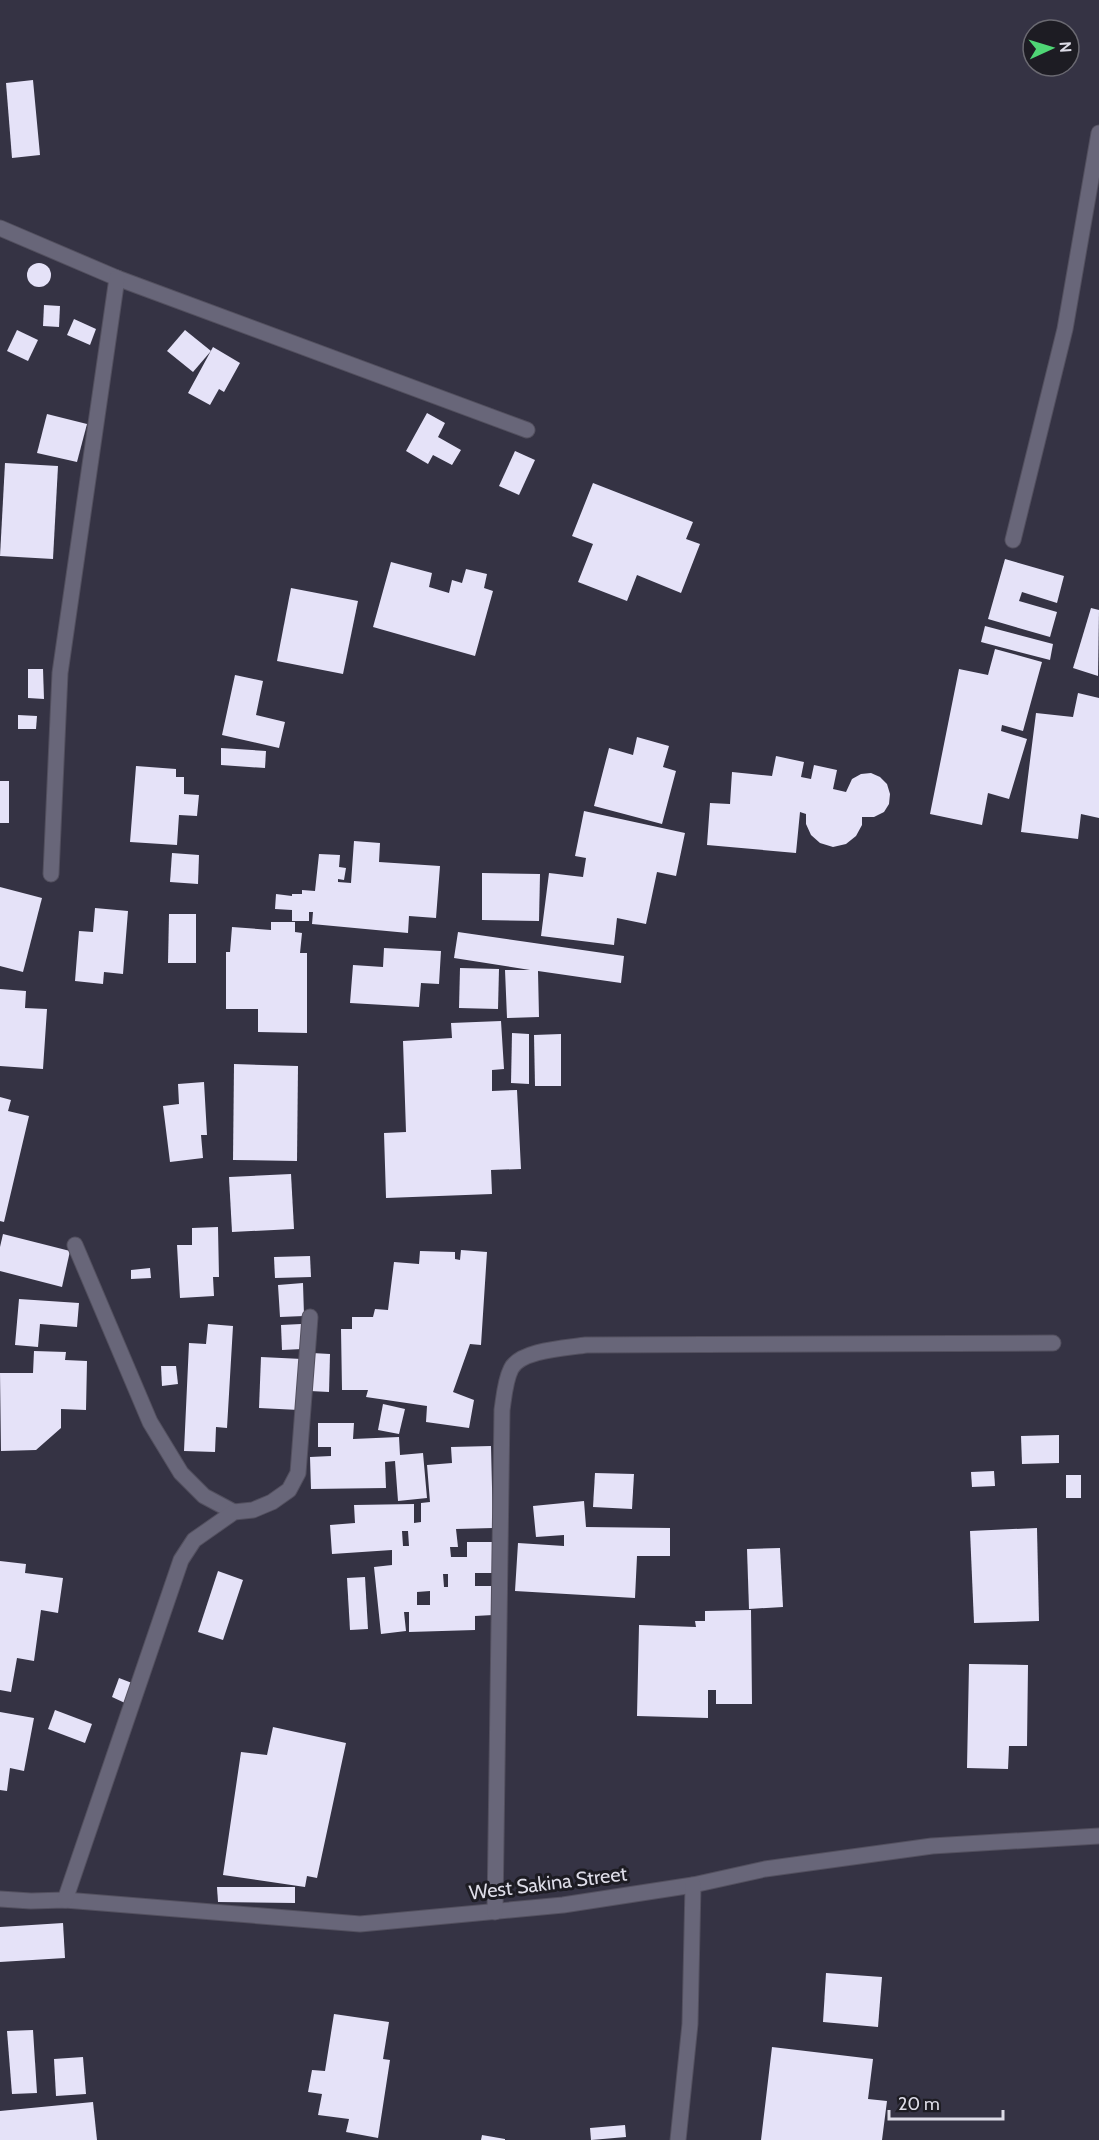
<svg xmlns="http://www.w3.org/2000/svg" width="1099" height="2140" font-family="Cabin,sans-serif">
<rect width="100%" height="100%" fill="#353344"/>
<g fill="#e5e2f8" fill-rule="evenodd">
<path d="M33 80 40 155 12 158 6 83Z"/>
<circle cx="39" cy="275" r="12"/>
<path d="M44 305 60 306 59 327 43 326Z"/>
<path d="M74 319 96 329 90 345 67 335Z"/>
<path d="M17 330 38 340 28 361 7 351Z"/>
<path d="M185 330 211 351 193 372 167 351Z"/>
<path d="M213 347 240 363 224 392 219 389 210 405 188 393Z"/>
<path d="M427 413 445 423 438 437 461 450 452 465 433 455 428 464 406 451Z"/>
<path d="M47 414 87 424 77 462 37 453Z"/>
<path d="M515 451 535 460 519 495 499 486Z"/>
<path d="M5 463 58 466 53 559 0 556Z"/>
<path d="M593 483 693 522 686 539 700 544 681 593 637 575 627 601 578 582 593 544 572 536Z"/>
<path d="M1005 559 1064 576 1057 603 1022 592 1019 601 1057 612 1050 637 988 619Z"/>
<path d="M391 562 432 573 429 587 449 593 452 580 462 583 466 569 487 574 484 588 493 591 475 656 373 627Z"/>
<path d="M291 588 358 601 343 674 277 661Z"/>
<path d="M1091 608 1099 610 1098 676 1073 668Z"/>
<path d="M985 626 1053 644 1050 660 981 642Z"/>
<path d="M995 649 1042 662 1023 731 1002 725 1001 731 1027 739 1009 799 988 793 982 825 930 814 959 669 988 675Z"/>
<path d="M28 669H43L44 699 28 698Z"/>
<path d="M235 675 263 681 256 715 285 722 279 748 222 735Z"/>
<path d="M1078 693 1099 698V818L1081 814 1078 839 1021 832 1036 713 1073 717Z"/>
<path d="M18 715 37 716 36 729H18Z"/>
<path d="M637 737 669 746 663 767 676 771 662 824 594 806 609 748 633 755Z"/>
<path d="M221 748 266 751 265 768 221 765Z"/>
<path d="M776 756 804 762 801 777 811 779 814 765 837 770 833 789 846 792 852 779 861 774 871 773 880 777 887 784 890 794 889 804 884 812 874 817H862V825L856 836 846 844 833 847 820 843 811 835 806 824V814L800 812 796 853 707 845 710 803 730 804 732 772 772 776Z"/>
<path d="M136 766 176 769V777H184V794L199 795 197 816 179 815 177 845 130 842Z"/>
<rect x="0" y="781" width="9" height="42"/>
<path d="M584 811 685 833 676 876 657 872 646 924 617 918 614 945 541 936 549 873 583 877 586 858 575 856Z"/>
<path d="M354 841 380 843 379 862 440 866 436 918 409 916 408 933 312 924 313 912H309V921H292V910L275 909 276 894 292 896V894H302V890L315 891 319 854 340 855 339 867 346 868 344 880 338 879V882L351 883Z"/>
<path d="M172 853 199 855 198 884 170 882Z"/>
<path d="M482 873 540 874 539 921 482 920Z"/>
<path d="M0 887 42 898 23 972 0 966Z"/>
<path d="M95 908 128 911 123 974 104 972 103 984 75 981 79 931 93 932Z"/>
<path d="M169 914H196V963H168Z"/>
<path d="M271 922H295V932L302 933 300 953H307V1033L258 1032V1009H226V952H230L232 927 271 930Z"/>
<path d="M458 932 624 956 621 983 538 971 539 1017 507 1018 505 970H530L454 958Z"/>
<path d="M384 948 441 951 439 984 421 983 419 1007 350 1003 353 965 383 967Z"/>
<path d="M460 968 499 969 498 1009 459 1008Z"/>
<path d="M0 989 26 991 25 1008 47 1009 43 1069 0 1066Z"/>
<path d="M501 1021 504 1069 492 1070V1091L517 1090 521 1169 491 1170 492 1194 386 1198 384 1133 406 1132 403 1041 452 1038 451 1023Z"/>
<path d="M512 1033 529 1034V1084L511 1083Z"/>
<path d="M561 1034V1086H535L534 1035Z"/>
<path d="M234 1064 298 1066 297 1161 233 1160Z"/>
<path d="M204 1082 207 1135H201L203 1158 170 1162 163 1106 179 1104 178 1084Z"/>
<path d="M0 1097 11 1100 8 1111 29 1116 4 1222 0 1221Z"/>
<path d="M291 1174 294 1229 232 1232 229 1177Z"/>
<path d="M218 1227 219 1277H213L214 1296 180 1298 177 1245H192V1228Z"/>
<path d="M3 1234 70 1251 62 1287 0 1271V1247Z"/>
<path d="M461 1250 487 1252 481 1345 470 1344 453 1392 474 1400 469 1428 426 1422 427 1406 366 1397 368 1390H342L341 1329H352V1317H373L375 1309 388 1310 394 1262 419 1264 420 1251 455 1252V1259L460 1260Z"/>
<path d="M310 1256 311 1277 275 1278 274 1257Z"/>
<path d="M150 1268 151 1278 131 1279V1270Z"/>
<path d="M303 1283 304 1316 280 1317 278 1285Z"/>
<path d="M19 1299 79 1303 77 1327 40 1324 38 1347 15 1345Z"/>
<path d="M208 1324 233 1326 227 1428 216 1427 215 1452 184 1451 189 1343 206 1344Z"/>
<path d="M301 1324 302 1349 282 1350 281 1325Z"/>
<path d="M34 1351 66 1352 65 1360 87 1361 86 1410 61 1409V1428L36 1450 1 1451 0 1373H33Z"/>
<path d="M312 1353 330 1354 329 1392 310 1391Z"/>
<path d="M261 1357 302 1359 299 1410 259 1408Z"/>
<path d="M161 1366H176L178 1384 162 1386Z"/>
<path d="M383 1404 405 1409 399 1434 378 1430Z"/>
<path d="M318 1423H354L353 1439 399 1437 400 1455 423 1453 427 1498 398 1501 395 1461 385 1462 386 1488 311 1489 310 1457 331 1456V1447H318Z"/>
<path d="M1059 1435V1463L1022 1464 1021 1436Z"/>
<path d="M491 1446 493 1528 456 1529 458 1547H450L451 1557H467V1542H494V1573H475V1586H492L493 1615 475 1616V1630L409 1632V1612H404L406 1631 381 1634 374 1567 392 1565V1550L332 1554 330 1525 355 1523 354 1505 414 1504V1523L421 1522V1503L430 1502 427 1465 452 1463 451 1447ZM402 1531H408L409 1546H403ZM443 1574H448V1587H444ZM430 1591V1605H417V1592Z"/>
<path d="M994 1471 995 1486 972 1487 971 1472Z"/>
<path d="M595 1473 634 1474 632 1509 593 1507Z"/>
<rect x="1066" y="1475" width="15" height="23"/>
<path d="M584 1501 586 1527 670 1528V1556H637L635 1598 515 1591 518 1543 564 1546V1535L536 1537 533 1506Z"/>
<path d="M1037 1528 1039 1621 974 1623 970 1531Z"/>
<path d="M780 1548 783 1607 749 1609 747 1549Z"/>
<path d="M0 1561 26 1564 25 1573 63 1578 58 1613 41 1610 34 1661 17 1658 11 1692 0 1690Z"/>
<path d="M218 1571 243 1580 223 1640 198 1632Z"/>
<path d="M365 1577 368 1629 350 1630 347 1578Z"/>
<path d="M751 1610 752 1704H716V1690H708V1718L637 1716 639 1625 696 1627 695 1621H705V1611Z"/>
<path d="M969 1664 1028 1665 1027 1746H1009L1008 1769 967 1768Z"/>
<path d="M119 1678 132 1683 125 1703 112 1697Z"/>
<path d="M55 1710 92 1724 85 1743 48 1729Z"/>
<path d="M0 1712 34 1718 24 1771 10 1768 7 1791 0 1790Z"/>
<path d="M273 1727 346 1743 317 1878 307 1876 305 1887 223 1875 241 1752 267 1755Z"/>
<path d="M217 1887H295V1903L218 1902Z"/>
<path d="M63 1923 65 1958 0 1962V1927Z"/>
<path d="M826 1973 882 1977 878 2027 823 2022Z"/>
<path d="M334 2014 389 2022 383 2059 390 2060 378 2138 346 2132 349 2119 318 2115 322 2094 308 2092 312 2070 325 2071Z"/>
<path d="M33 2030 37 2093 12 2094 7 2031Z"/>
<path d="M772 2047 873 2059 868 2099 887 2101 882 2140H761Z"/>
<path d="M83 2057 86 2094 56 2096 54 2059Z"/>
<path d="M93 2102 97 2140H0V2111Z"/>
<path d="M625 2125 626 2137 591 2140 590 2128Z"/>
<path d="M482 2135 505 2139V2140H481Z"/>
</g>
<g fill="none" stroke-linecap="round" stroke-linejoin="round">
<g stroke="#53505f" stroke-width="17">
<g id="minor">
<path d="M0 228 117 278 527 430"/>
<path d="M1013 540 1065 329 1099 133"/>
<path d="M51 874 60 673 117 278"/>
<path d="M75 1245 150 1422 181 1473 204 1496 234 1512"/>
<path d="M0 1899 31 1901 65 1900 360 1924 563 1905 693 1885 765 1869 932 1846 1099 1836"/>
<path d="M65 1900 181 1560 194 1540 234 1512 253 1510 272 1502 289 1490 298 1473 310 1317"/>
<path d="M495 1912 502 1410C504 1397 505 1381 511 1369 520 1350 567 1348 586 1345L1053 1343"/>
<path d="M678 2140 690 2024 693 1885"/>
</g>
</g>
<use href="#minor" stroke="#686679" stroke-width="15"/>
</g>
<g text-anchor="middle" stroke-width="6" stroke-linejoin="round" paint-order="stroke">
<g font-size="20" fill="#dddce7" stroke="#1d1c23">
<text transform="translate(548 1883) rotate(-7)" y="7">West Sakina Street</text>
</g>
</g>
<g transform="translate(1051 48) rotate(86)"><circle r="28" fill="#1d1c23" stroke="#6a6971" stroke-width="1.5"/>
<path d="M0-4.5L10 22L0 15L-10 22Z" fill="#4fd675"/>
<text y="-9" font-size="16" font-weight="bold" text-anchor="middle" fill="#dddce7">N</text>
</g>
<path d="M889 2110v9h114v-9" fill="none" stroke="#dddce7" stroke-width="3"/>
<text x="898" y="2110" font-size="18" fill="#dddce7" stroke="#1d1c23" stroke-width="4.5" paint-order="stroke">20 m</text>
</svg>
